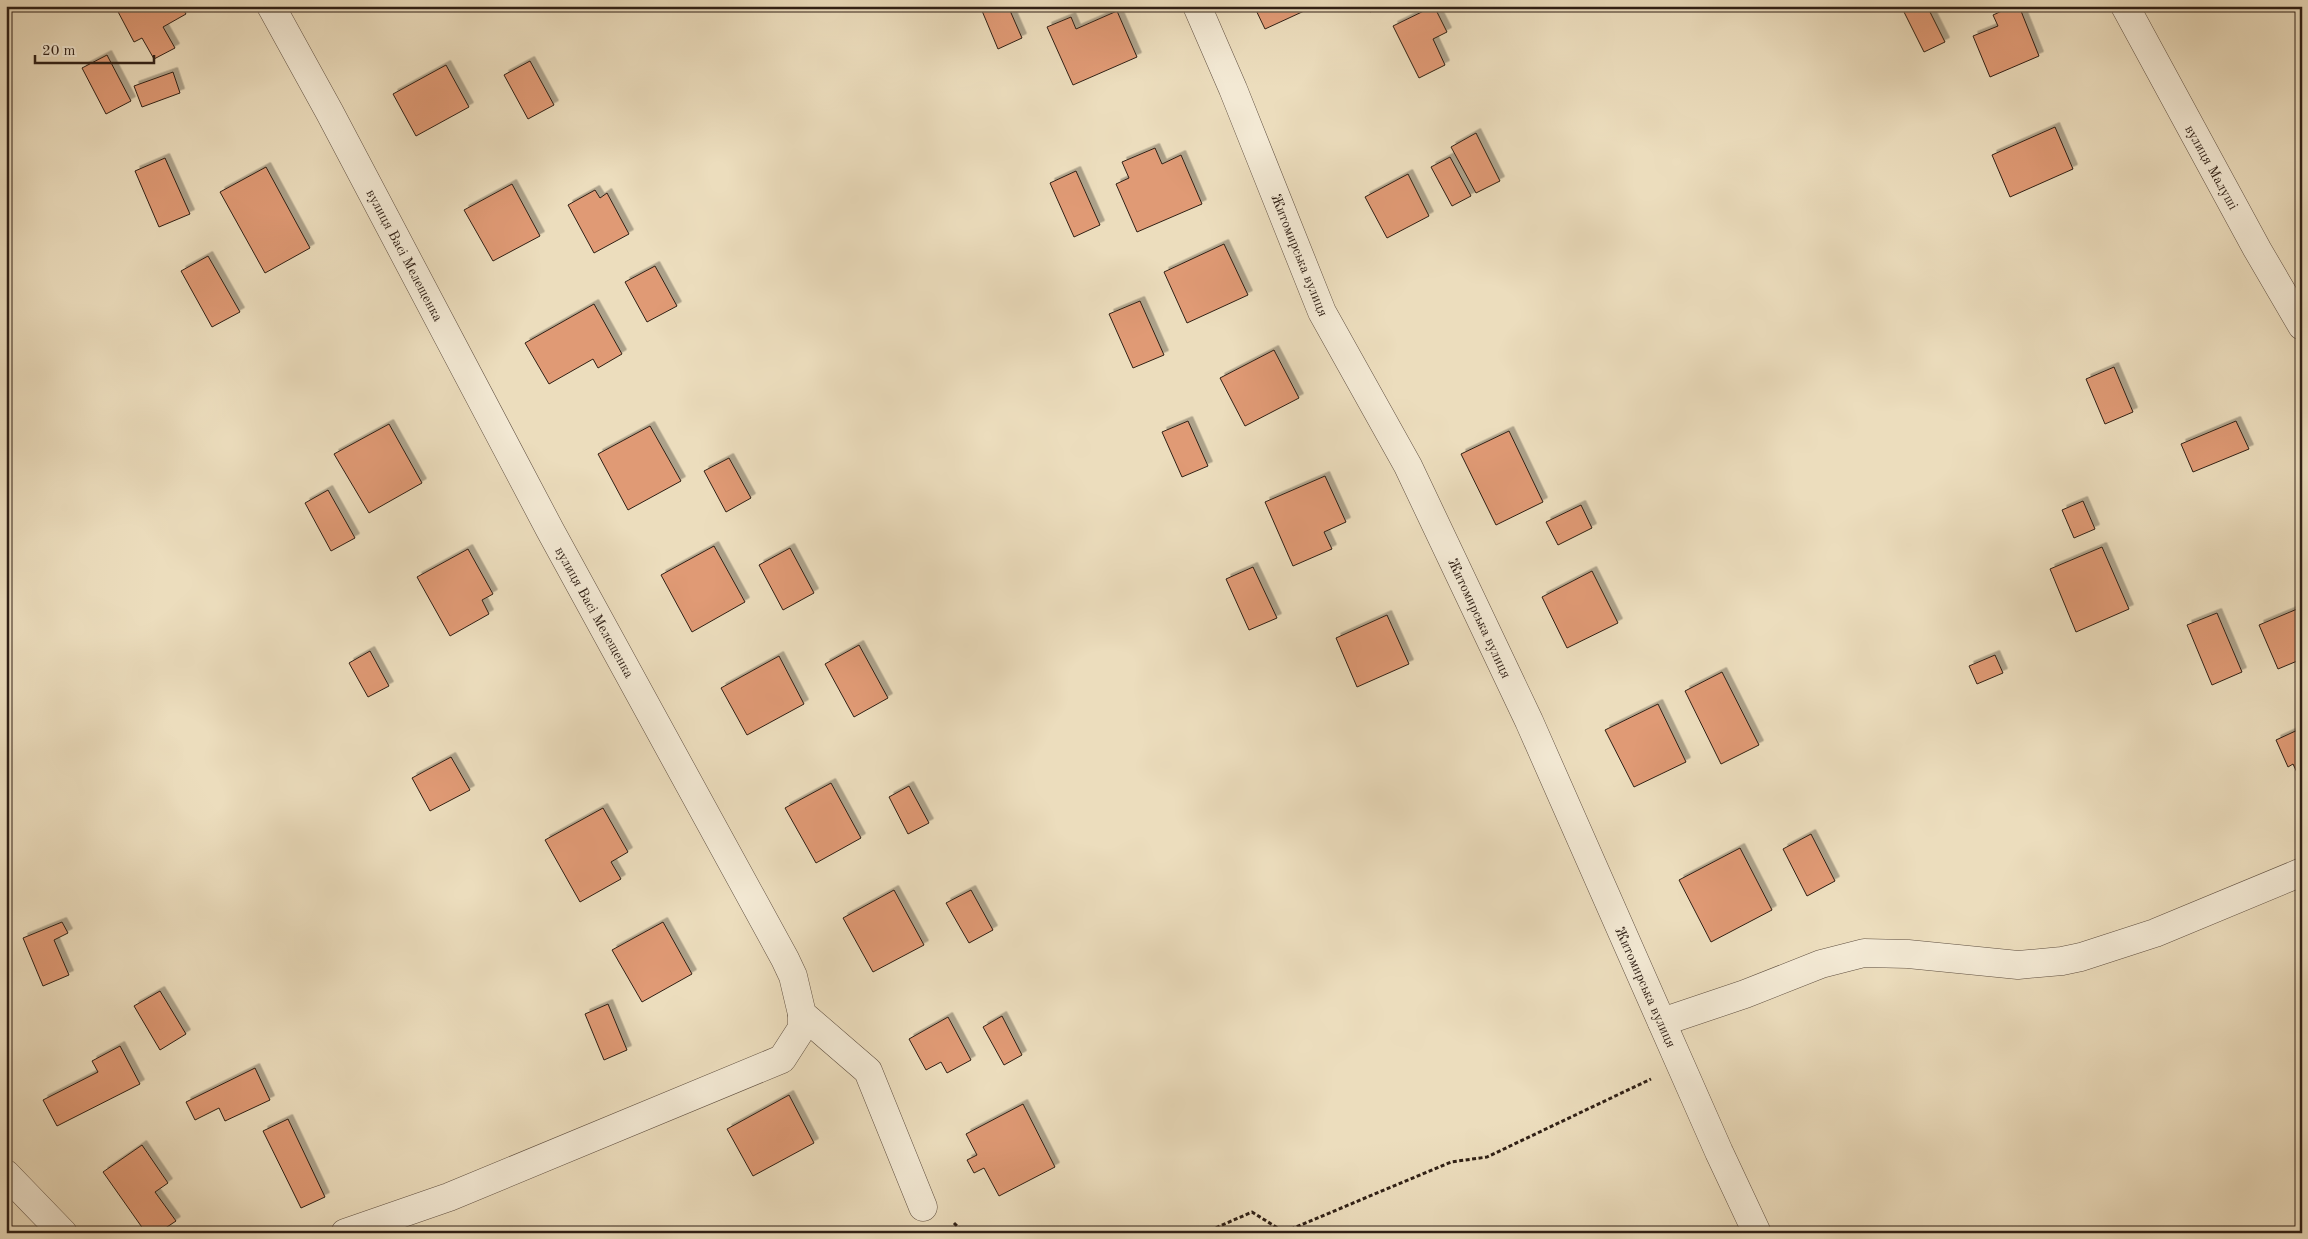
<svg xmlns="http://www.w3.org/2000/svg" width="2308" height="1239" font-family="'Old Standard TT',serif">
<defs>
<filter id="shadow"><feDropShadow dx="4.5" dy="-4.5" stdDeviation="0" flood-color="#0004"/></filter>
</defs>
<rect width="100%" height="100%" fill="#ecddbd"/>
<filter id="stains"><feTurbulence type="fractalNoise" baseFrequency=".004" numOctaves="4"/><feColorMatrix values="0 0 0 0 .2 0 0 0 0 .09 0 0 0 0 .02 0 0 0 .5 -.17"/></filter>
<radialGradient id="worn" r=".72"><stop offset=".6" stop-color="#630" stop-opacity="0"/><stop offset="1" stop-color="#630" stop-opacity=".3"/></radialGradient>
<g fill="#e09a74" stroke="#302016" filter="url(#shadow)">
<path d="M115 6H181L186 14 163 27 175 48 154 59 142 38 134 42Z"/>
<path d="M980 6H1008L1022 38 998 49Z"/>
<path d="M1254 6H1315L1265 29Z"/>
<path d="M1368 6H1382L1370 12Z"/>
<path d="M1434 6 1447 32 1433 39 1445 65 1419 78 1393 26Z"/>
<path d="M1901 6H1927L1945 42 1924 52Z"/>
<path d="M2013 6H2019L2039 56 1990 77 1973 36 1998 26 1993 15Z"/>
<path d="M1117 11 1137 57 1073 85 1047 27 1071 17 1076 29Z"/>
<path d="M107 55 131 101 106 114 82 68Z"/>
<path d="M530 61 554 105 528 119 504 75Z"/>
<path d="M446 65 469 107 416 136 393 94Z"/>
<path d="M173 72 180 93 142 107 134 86Z"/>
<path d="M2055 127 2073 169 2010 197 1992 155Z"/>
<path d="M1476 133 1500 181 1476 193 1451 147Z"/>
<path d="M1155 148 1162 164 1181 155 1202 204 1137 232 1116 184 1129 178 1122 162Z"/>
<path d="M1450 157 1471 196 1452 206 1431 167Z"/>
<path d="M165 158 190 214 159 227 135 171Z"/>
<path d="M266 167 310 248 265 273 220 192Z"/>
<path d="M1076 171 1100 225 1074 237 1050 183Z"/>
<path d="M1408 174 1429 216 1387 238 1365 197Z"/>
<path d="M512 184 540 236 493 261 464 210Z"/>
<path d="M595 190 600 198 607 193 629 234 594 253 568 205Z"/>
<path d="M1224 244 1248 295 1187 323 1164 272Z"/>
<path d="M208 256 240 312 212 327 181 271Z"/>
<path d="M655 266 677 306 647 322 625 282Z"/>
<path d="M1140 301 1164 355 1133 368 1109 314Z"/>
<path d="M594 304 622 354 598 368 593 359 549 384 525 343Z"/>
<path d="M1274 350 1299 398 1245 426 1220 378Z"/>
<path d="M2114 367 2133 412 2105 424 2086 379Z"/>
<path d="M1188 421 1208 466 1182 477 1162 432Z"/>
<path d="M2236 421 2249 449 2193 472 2181 444Z"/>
<path d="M389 424 422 483 369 513 334 454Z"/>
<path d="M650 426 681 481 628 510 598 454Z"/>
<path d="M1509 431 1543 502 1496 525 1461 454Z"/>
<path d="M729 458 751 498 726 512 704 471Z"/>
<path d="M1325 476 1346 522 1324 532 1332 549 1293 566 1265 502Z"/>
<path d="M328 490 355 538 331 551 305 503Z"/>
<path d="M2083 501 2095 529 2074 538 2062 510Z"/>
<path d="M1581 505 1592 528 1558 545 1546 522Z"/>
<path d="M714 546 745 602 692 632 661 575Z"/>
<path d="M2102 547 2129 609 2076 632 2050 569Z"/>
<path d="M790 548 814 593 783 610 759 565Z"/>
<path d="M468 549 493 594 482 600 489 614 450 636 417 577Z"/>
<path d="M1253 567 1277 618 1249 630 1226 579Z"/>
<path d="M1592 571 1618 623 1567 648 1542 597Z"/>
<path d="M2302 607V659L2278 669 2259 625Z"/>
<path d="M2217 613 2242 672 2212 685 2187 625Z"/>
<path d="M1387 615 1409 664 1357 687 1336 638Z"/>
<path d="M859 645 888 698 854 717 825 664Z"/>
<path d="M370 651 389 686 368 697 349 663Z"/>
<path d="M1995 655 2003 673 1977 684 1969 666Z"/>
<path d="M779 656 804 704 747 735 721 688Z"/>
<path d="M1722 672 1759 745 1721 764 1685 691Z"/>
<path d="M1658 704 1686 762 1634 787 1605 730Z"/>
<path d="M2302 728V783L2293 764 2288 767 2276 740Z"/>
<path d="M451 757 470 790 430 811 412 778Z"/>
<path d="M831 783 861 838 816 863 785 808Z"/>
<path d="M909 786 929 823 908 834 889 797Z"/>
<path d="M603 808 628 852 611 862 621 879 580 902 545 840Z"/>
<path d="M1811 834 1835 881 1807 896 1783 849Z"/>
<path d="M1740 848 1772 910 1711 942 1679 880Z"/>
<path d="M894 890 924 945 873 972 843 918Z"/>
<path d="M971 890 993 930 969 943 946 903Z"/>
<path d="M62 922 68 933 54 940 69 975 43 986 23 938Z"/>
<path d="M663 922 692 974 642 1002 612 950Z"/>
<path d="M160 991 186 1034 160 1050 134 1006Z"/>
<path d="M608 1004 627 1050 604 1060 585 1014Z"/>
<path d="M1002 1016 1022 1055 1004 1065 983 1027Z"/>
<path d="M948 1017 971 1060 947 1073 941 1062 926 1070 909 1039Z"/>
<path d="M120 1046 140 1084 57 1126 43 1100 98 1072 92 1061Z"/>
<path d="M255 1068 270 1100 225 1121 219 1108 195 1120 186 1102Z"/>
<path d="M789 1095 814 1143 753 1176 727 1129Z"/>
<path d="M1023 1104 1055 1167 999 1196 984 1168 974 1173 967 1160 977 1155 966 1134Z"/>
<path d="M288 1119 325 1197 301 1208 263 1131Z"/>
<path d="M142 1145 168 1183 155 1192 176 1221 158 1233H146L103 1172Z"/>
</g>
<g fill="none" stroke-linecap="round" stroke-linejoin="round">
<g stroke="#5f4f40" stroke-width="29">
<g id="minor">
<path d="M271 6 330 113 550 530 785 959 793 976 802 1014 868 1071 923 1207"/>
<path d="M1197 6 1233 89 1322 312 1408 466 1529 721 1719 1152 1757 1233"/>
<path d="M2125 6 2257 249 2302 326"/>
<path d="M1662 1022 1745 994 1821 964 1864 953 1908 954 2018 965 2062 961 2081 957 2155 933 2302 872"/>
<path d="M6 1174 63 1233"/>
<path d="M345 1233 449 1197 782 1059 802 1028V1014"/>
</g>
</g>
<g stroke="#302016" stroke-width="3" stroke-dasharray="4 2.5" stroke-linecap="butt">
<path d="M954 1223 964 1233"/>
<path d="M1204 1233 1252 1212 1284 1232 1451 1162 1487 1157 1651 1079"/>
</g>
<use href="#minor" stroke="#f3e9d4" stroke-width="28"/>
</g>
<g text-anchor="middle" stroke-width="4" stroke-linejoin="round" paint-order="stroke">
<g font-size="14" fill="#302016" stroke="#f3e9d4">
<text transform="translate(2212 167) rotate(61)" y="5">вулиця Малуші</text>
<text transform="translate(405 255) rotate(62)" y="5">вулиця Васі Мелещенка</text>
<text transform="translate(1300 255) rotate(68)" y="5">Житомирська вулиця</text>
<text transform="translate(595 612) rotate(61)" y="5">вулиця Васі Мелещенка</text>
<text transform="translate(1480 618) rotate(65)" y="5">Житомирська вулиця</text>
<text transform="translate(1646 987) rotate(66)" y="5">Житомирська вулиця</text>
</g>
</g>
<rect width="2308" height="1239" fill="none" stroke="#ecddbd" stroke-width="25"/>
<rect x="8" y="8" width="2293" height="1224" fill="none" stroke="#302016" stroke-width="2.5"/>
<rect x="12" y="12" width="2283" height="1214" fill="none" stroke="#302016"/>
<path d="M35 55v8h119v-8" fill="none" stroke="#302016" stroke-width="2.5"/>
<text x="42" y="55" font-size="15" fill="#302016" stroke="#f3e9d4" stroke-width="4" paint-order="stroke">20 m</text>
<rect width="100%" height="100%" filter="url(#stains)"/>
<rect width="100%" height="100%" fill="url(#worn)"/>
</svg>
